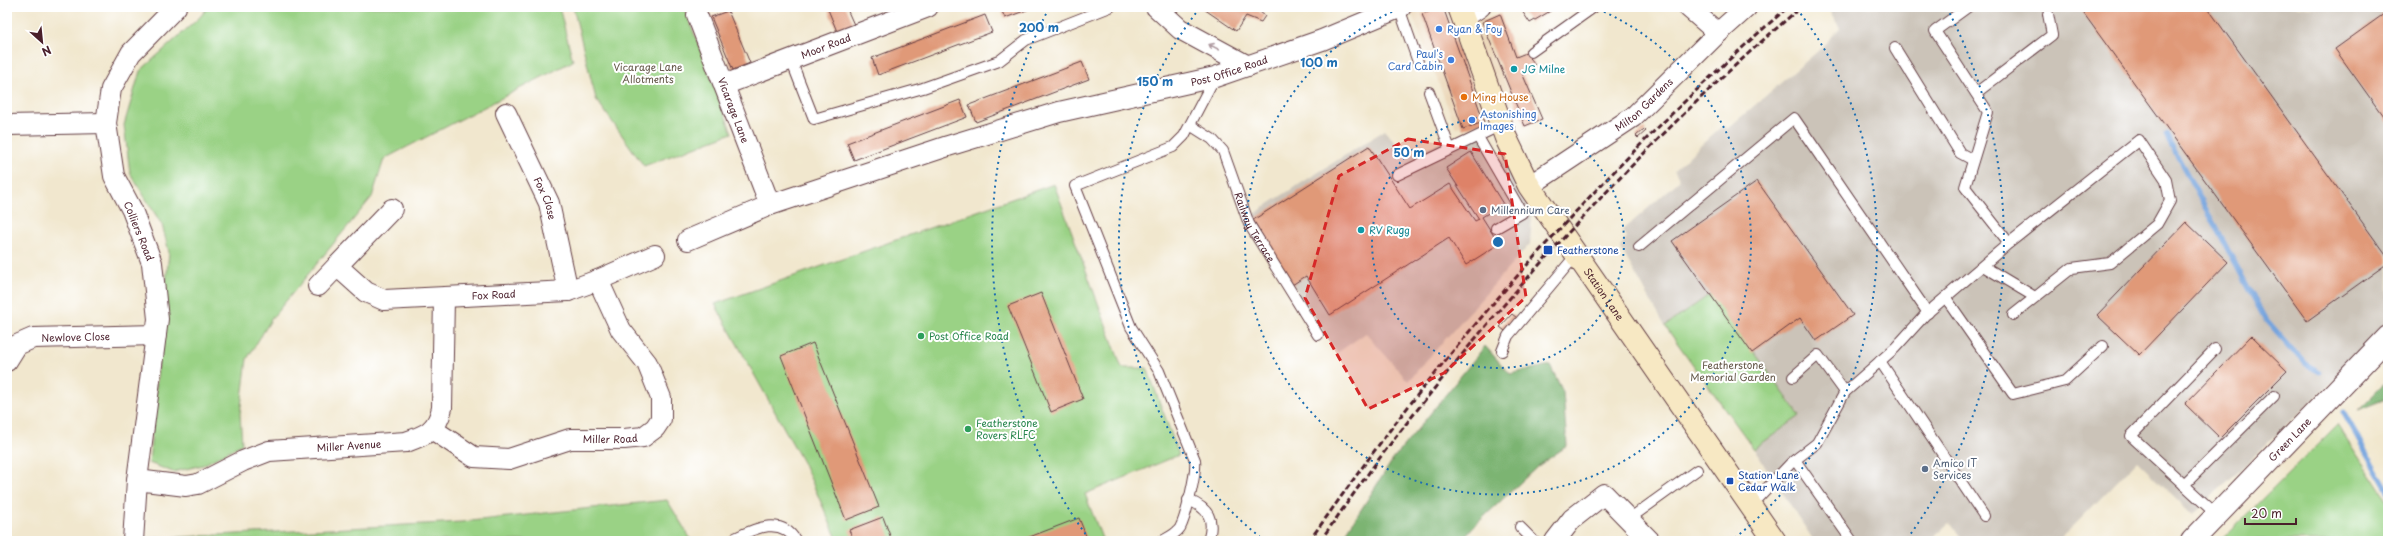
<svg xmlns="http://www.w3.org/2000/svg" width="2395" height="548" font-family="'Playpen Sans',sans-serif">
<rect width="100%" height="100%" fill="#fff"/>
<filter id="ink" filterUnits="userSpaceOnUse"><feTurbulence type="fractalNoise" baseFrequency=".025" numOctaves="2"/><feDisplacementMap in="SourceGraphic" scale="8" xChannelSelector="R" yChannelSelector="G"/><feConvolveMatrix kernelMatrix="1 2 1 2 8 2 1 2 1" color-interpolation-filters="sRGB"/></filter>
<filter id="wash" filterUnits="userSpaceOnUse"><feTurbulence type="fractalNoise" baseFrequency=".012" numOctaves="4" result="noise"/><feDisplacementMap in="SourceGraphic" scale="16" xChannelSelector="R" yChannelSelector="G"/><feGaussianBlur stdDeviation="0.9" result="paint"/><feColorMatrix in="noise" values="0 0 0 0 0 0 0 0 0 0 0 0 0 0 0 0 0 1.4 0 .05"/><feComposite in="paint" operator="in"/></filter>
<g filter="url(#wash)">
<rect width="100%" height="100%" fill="#f1e7ce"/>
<path fill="#ecd8ba" d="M1409 7H1479L1513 104 1456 128Z"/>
<g fill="#cbc3b8">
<path d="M1830 7H2388V329L2192 515 2137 461 2059 541H1964L1950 523 1928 541H1814L1754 449 1800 415 1711 293 1665 326 1620 247 1627 237 1622 231 1680 180 1674 170 1723 125 1727 129 1818 51 1840 28 1828 9Z"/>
<path d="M1483 127 1518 186 1532 215 1530 244 1408 381 1366 333 1337 353 1250 218 1270 203 1385 130 1406 156Z"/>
</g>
<g fill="#9ad285" stroke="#727858">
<path d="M208 7H559L573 61 384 159 372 197 272 318 247 359 240 414 242 444 203 465 173 472 149 463 169 252 162 225 130 173 124 125 140 71 200 17Z"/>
<path d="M573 7H684L732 133 644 166 596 99Z"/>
<path d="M1054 184 1122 368H1147L1179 455 1085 494 1103 541H838L805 466 715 304Z"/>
<path d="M1712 293 1800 416 1754 449 1665 326Z"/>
<path d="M2337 424 2388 502V541H2220Z"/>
<path d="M667 500 692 541H144L143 539 461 522Z"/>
</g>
<g fill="#7bb472" stroke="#626a4e">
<path d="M1485 346 1510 374 1550 365 1563 392 1567 446 1538 466 1471 529 1463 541H1341L1392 461Z"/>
<path d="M2388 380V398L2358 410Z"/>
</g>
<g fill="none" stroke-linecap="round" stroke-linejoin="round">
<g stroke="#73a3dd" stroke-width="5">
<path d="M2166 135 2264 317 2305 364 2320 372"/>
<path d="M2343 412 2388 491"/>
</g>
</g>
<g id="blocks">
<g fill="#e09978">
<path d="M827 7H846L855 27 838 34Z"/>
<path d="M1000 7H1035L1005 18Z"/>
<path d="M1201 7H1254L1265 16 1261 22 1246 16 1236 31Z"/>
<path d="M1443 7 1484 122 1463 129 1422 14Z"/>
<path d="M1522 7H1557L1530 23 1520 8Z"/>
<path d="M2079 7H2207L2388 258V263L2307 321Z"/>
<path d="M728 11 750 63 733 70 711 17Z"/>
<path d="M2388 11V123L2335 49Z"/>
<path d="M1500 14 1516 57 1526 53 1535 64 1522 73 1542 119 1525 126 1482 22Z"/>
<path d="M985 15 992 32 878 75 872 58Z"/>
<path d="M1082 62 1089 79 976 122 969 105Z"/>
<path d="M960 100 967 117 854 160 847 143Z"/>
<path d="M1644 129 1646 131 1638 138 1636 136Z"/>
<path d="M1369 146 1410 209 1450 184 1475 221 1479 219 1446 168 1471 152 1503 204 1482 217 1499 244 1466 265 1449 238 1330 315 1306 276 1292 285 1253 220Z"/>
<path d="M1757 181 1853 315 1816 341 1800 318 1752 353 1672 241Z"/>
<path d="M2186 222 2228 262 2139 355 2097 315Z"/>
<path d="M1041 293 1083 399 1051 412 1008 306Z"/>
<path d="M1512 314 1517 318 1505 331 1500 327Z"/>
<path d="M2251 336 2287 371 2220 438 2185 404Z"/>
<path d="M813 343 879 507 846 520 781 356Z"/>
<path d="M883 517 892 541H854L849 530Z"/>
<path d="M1079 518 1088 541H1019Z"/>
</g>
</g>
</g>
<g filter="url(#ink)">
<use href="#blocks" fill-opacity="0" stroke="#633d43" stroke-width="1"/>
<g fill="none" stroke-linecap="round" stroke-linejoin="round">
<g stroke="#633d43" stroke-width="12">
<g id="service">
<path d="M1968 7 1935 31 1988 112 1965 187 2009 243"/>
<path d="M1399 8 1418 62"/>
<path d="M1895 48 1960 153 1973 160"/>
<path d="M1531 52 1594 7"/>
<path d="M791 60 814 119 923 88 999 61 1026 40 1110 7"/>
<path d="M1429 92 1450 149"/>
<path d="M1976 93 2052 35 2048 14"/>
<path id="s1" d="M1190 125 1212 139 1223 151 1249 224 1318 335"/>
<path d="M1478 137 1522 213 1496 228"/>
<path d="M1397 175 1501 125"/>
<path d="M1639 247 1794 118 1928 313"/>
<path d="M1983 266 2035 297"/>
<path d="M1946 298 2013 394 2065 381 2103 346"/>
<path d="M2215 349 2131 436 2217 515"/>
<path d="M1502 351 1508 336 1576 255"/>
<path d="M1880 361 1984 516"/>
<path d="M1793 377 1818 355 1845 392"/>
<path d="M1795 460 1852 541"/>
<path d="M2184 485 2274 396"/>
<path d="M1188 500C1209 508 1215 520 1208 541"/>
<path d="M1750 506 1791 463 1817 443 1845 392 1895 348 1926 314 2009 243 2139 140 2166 180 2170 201 2157 224 2110 263 2072 268 2013 315"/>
<path d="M1629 519 1697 470"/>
<path d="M1520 527 1534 541"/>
<path d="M735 538C755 528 782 516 796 541"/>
<path d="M1162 541C1169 537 1176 534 1180 528 1186 517 1197 471 1195 460L1159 371 1131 327 1075 186 1173 147 1184 136 1215 77"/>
</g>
</g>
<g stroke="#633d43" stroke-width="22">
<g id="minor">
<path d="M1156 7 1180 29 1248 66"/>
<path d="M1688 7 1718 33"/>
<path id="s2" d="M697 15 770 205"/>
<path d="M1463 18 1480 7"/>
<path id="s3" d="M724 85 928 7"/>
<path id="s4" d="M506 113 549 203 568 291"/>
<path d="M7 125 106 123"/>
<path id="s5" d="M1529 186 1633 117 1718 33 1747 7"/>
<path id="s6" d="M688 240 770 205 948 146 1059 112 1215 77 1322 40 1401 7"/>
<path d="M337 266 392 209"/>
<path id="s7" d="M318 286 337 266 366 292 384 300 568 291 598 280 655 255"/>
<path id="s8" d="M7 361 17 345 33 338 156 335"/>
<path id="s9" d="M432 429 474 457 509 459 570 439H624L643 437 655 428 661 419V398L647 363 621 330 598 280"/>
<path id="s10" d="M137 480 186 486 198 484 243 461 269 451 406 442C426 435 437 431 442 408L444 298"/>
<path d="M133 541 137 480 158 319 152 263 132 210 114 176 106 123 111 89 131 53 176 7"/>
<path d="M1555 541 1572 519 1604 494 1650 541"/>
</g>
</g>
<g stroke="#633d43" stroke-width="24">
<g id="tertiary">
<path id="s11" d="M2192 541 2388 337"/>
</g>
</g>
<g stroke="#633d43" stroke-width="24">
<g id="secondary">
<path id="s12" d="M1459 7 1506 138 1529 186 1775 541"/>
</g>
</g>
<use href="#service" stroke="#fff" stroke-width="10"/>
<use href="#minor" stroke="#fff" stroke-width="20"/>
<use href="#tertiary" stroke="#fff" stroke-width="22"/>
<use href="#secondary" stroke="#f7e8c3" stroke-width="22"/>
<g stroke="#4a1f2b" stroke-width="3" stroke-dasharray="6 3" stroke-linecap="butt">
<path d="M1309 541C1336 504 1362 467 1390 430 1508 277 1642 134 1788 7"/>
<path d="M1320 541C1346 505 1371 468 1399 433 1519 279 1653 134 1801 7"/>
</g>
</g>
<defs><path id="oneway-shaft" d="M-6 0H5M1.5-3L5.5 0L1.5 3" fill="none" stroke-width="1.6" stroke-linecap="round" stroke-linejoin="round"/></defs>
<use stroke="#ae9aa0" href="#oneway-shaft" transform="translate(1214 47) rotate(-152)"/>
</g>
<path fill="#d62828" fill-opacity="0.2" stroke="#d62828" stroke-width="3" stroke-dasharray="8 5" stroke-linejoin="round" d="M1408 139 1505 154 1526 297 1444 373 1368 409 1305 298 1339 176Z"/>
<g fill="none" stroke="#1f6fb2" stroke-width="2" stroke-dasharray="2 4">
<circle cx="1498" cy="242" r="126"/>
<path d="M1593 7A253 253 0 1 1 1403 7"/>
<path d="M1265 541A379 379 0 0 1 1199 9M1797 9A379 379 0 0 1 1731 541"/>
<path d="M1089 539A506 506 0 0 1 1049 8M1947 8A506 506 0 0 1 1907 539"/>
</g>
<g fill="#3f7fe0" stroke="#fff" stroke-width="1.5">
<circle cx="1439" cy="29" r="4"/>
<circle cx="1451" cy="60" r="4"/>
<circle cx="1472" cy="120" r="4"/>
</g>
<g fill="#0f9aa8" stroke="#fff" stroke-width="1.5">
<circle cx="1514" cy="69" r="4"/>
<circle cx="1361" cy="230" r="4"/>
</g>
<circle fill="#e8710a" stroke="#fff" stroke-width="1.5" cx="1464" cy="97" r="4"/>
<g fill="#5c6f8a" stroke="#fff" stroke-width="1.5">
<circle cx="1483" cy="210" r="4"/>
<circle cx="1925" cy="469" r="4"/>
</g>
<g fill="#1a4fb4" stroke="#fff" stroke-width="1.5">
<rect x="1543" y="245" width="10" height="10" rx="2"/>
<rect x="1726" y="477" width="8" height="8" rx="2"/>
</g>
<g fill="#2e9e5b" stroke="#fff" stroke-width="1.5">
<circle cx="921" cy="336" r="4"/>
<circle cx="968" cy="429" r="4"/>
</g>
<g text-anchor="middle" stroke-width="4" stroke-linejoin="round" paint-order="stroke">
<g font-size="10" fill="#366cbe" stroke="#fff" text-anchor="start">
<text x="1447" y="33">Ryan &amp; Foy</text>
<text x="1443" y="58" text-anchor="end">Paul's<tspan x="1443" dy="12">Card Cabin</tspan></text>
<text x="1480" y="118">Astonishing<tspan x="1480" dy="12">Images</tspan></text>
</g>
<g font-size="10" fill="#4a1f2b" stroke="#fff">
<text dy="4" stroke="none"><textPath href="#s3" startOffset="109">Moor Road</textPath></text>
<text dy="4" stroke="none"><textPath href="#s6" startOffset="568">Post Office Road</textPath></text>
<text dy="4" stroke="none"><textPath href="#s5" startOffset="141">Milton Gardens</textPath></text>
<text dy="4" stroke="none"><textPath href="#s2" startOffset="102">Vicarage Lane</textPath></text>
<text dy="4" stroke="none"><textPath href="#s4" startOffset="94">Fox Close</textPath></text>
<text dy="4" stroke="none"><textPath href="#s1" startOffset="125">Railway Terrace</textPath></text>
<text transform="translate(139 231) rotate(68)" y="4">Colliers Road</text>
<text dy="4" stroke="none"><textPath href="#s7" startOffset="196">Fox Road</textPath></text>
<text dy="4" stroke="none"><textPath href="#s12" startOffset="324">Station Lane</textPath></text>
<text dy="4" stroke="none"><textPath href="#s8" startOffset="79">Newlove Close</textPath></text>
<text dy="4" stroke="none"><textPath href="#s9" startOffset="190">Miller Road</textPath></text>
<text dy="4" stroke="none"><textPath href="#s11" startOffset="141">Green Lane</textPath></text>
<text dy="4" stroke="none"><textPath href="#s10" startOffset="220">Miller Avenue</textPath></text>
</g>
<g font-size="10" fill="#625546" stroke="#fff">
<text x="648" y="71">Vicarage Lane<tspan x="648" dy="12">Allotments</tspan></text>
<text x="1733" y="369">Featherstone<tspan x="1733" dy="12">Memorial Garden</tspan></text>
</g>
<g font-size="10" fill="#0d838f" stroke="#fff" text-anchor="start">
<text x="1522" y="73">JG Milne</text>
<text x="1369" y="234">RV Rugg</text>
</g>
<g font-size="10" fill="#c56008" stroke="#fff" text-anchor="start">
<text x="1472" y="101">Ming House</text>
</g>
<g font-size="10" fill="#4e5e75" stroke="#fff" text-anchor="start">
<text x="1491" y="214">Millennium Care</text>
<text x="1933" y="467">Amico IT<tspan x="1933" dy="12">Services</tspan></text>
</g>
<g font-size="10" fill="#164399" stroke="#fff" text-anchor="start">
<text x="1557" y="254">Featherstone</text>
<text x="1738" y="479">Station Lane<tspan x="1738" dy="12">Cedar Walk</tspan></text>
</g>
<g font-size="10" fill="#27864d" stroke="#fff" text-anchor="start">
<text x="929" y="340">Post Office Road</text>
<text x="976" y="427">Featherstone<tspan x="976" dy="12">Rovers RLFC</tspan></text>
</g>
</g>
<circle cx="1498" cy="242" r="6" fill="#1f6fb2" stroke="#fff" stroke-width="2"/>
<g font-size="12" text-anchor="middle" font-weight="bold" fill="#1f6fb2" stroke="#fff" stroke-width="4" stroke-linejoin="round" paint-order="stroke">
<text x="1039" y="32">200 m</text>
<text x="1319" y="67">100 m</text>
<text x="1155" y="86">150 m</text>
<text x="1409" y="157">50 m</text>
</g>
<rect width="2395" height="548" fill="none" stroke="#fff" stroke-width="24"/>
<g transform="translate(42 42) rotate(153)" stroke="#ffffff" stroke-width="3" paint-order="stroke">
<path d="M0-3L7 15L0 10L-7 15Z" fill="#4a1f2b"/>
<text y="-6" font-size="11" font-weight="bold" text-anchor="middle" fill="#4a1f2b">N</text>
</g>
<path d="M2245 518v6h51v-6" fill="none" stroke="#4a1f2b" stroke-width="2"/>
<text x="2251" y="518" font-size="12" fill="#4a1f2b" stroke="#ffffff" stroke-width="3" paint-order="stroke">20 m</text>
</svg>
